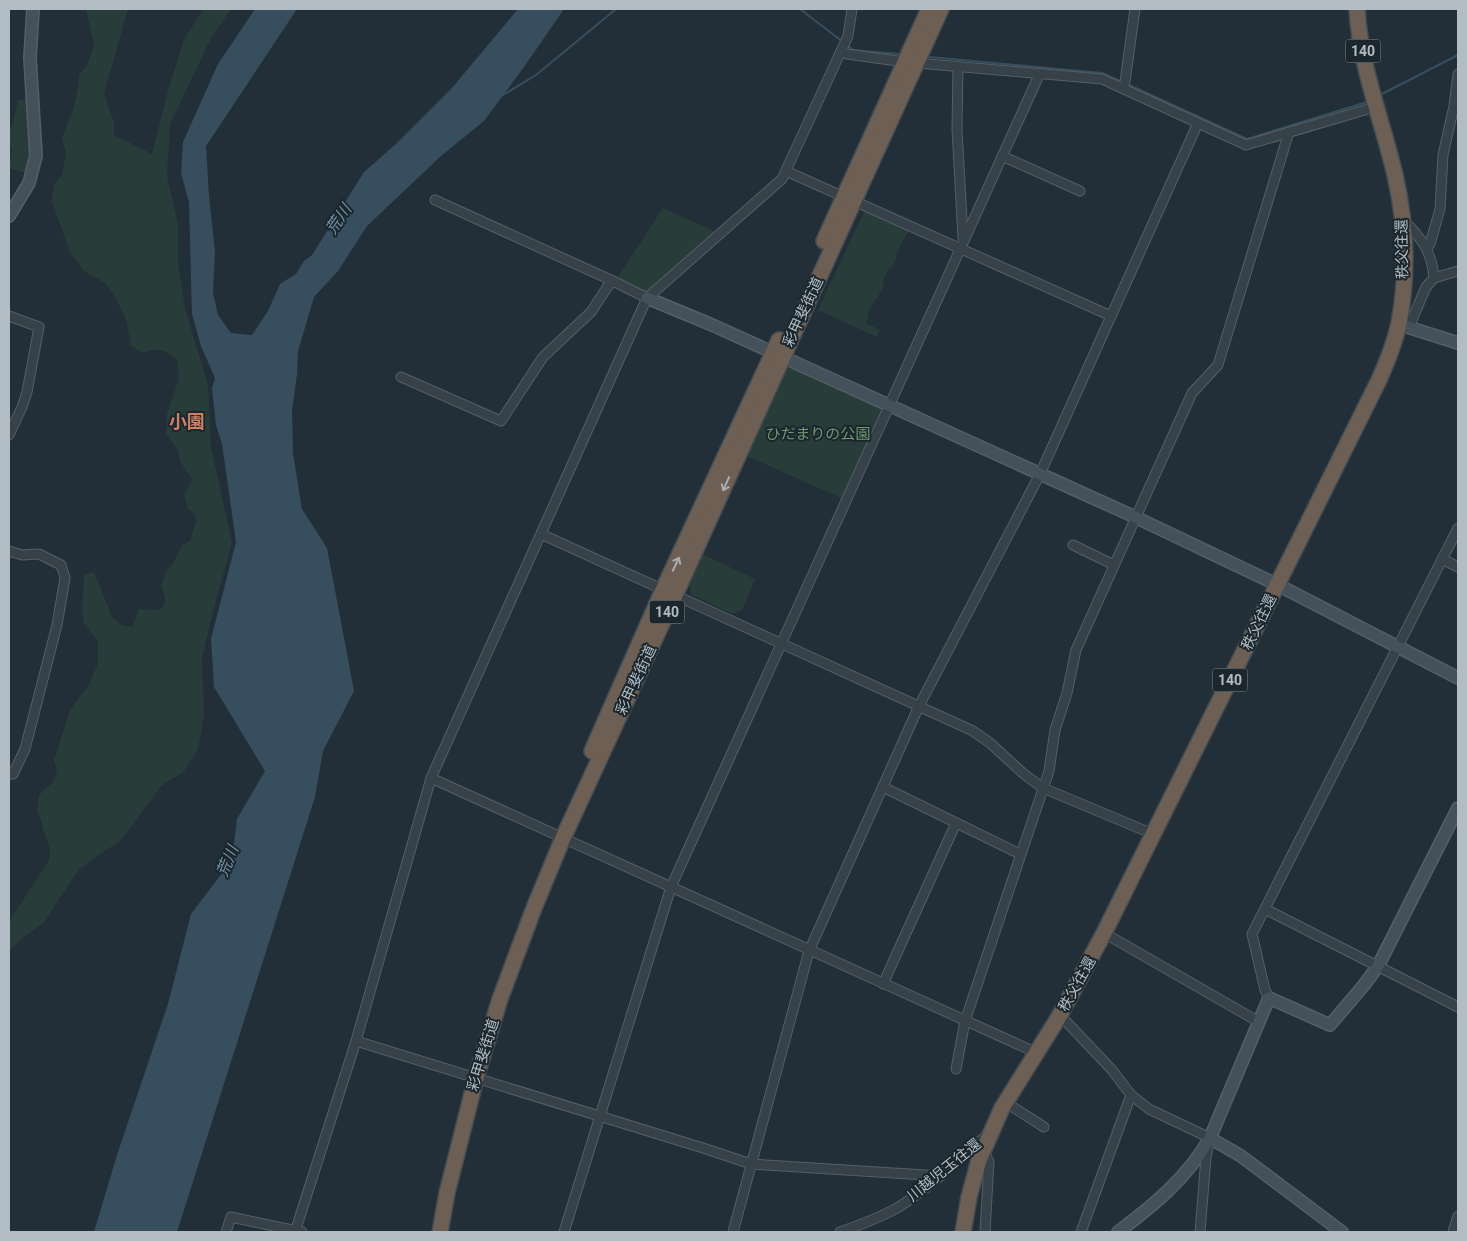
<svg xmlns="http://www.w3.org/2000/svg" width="1467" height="1241" font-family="Roboto,'Noto Sans JP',sans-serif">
<rect width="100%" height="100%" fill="#232f38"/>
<g fill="#283d3a">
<path d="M86 9H128L104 94 114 122V135L152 154 169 87 184 40 203 9H231L211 38 170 124 167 176 178 225V262L185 309 208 385 211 447 232 543 217 596 202 657 204 716 198 749 184 771 161 786 121 840 79 869 44 922 21 939 9 951V922L49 860C52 846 47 844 44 832 41 823 43 820 37 812L39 795 53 782 57 771 54 760 70 710 90 683 98 663V641L84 624 82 610 84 574 94 572 113 619 122 625 132 627 139 609 160 610C168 602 165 596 161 586L166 572 173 564 182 545 190 541 196 521 195 514 188 509 184 493 191 484 192 479 180 461 178 450 166 434 167 414 179 379 177 359C163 349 158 347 142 353L131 345 126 319 115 297 105 283 84 271 69 250 52 201 54 184 62 175 66 152 62 138 73 110 78 88 79 75 87 66 94 45Z"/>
<path d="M29 99 31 157 26 173 9 168 12 150 9 149V126L12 127 18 100Z"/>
<path d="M663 208 716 232 645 294 618 280V277Z"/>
<path d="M865 210 909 230 896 254 897 256 891 269 889 268 883 281 885 282 877 299H875L867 316 869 317 866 323 880 330 877 337 818 310Z"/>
<path d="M791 368 882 409 883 413 844 498H841L747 456 786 369Z"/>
<path d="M702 554 755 579 742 610 733 614 692 595 689 585Z"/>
</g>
<path fill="#374e5e" d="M255 9H297L206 146 209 196 215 252 213 293 218 315 231 333 252 335 268 311 280 284 296 274 304 261 312 255 364 172 397 143 452 88 518 9H564L524 67 484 121 441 156 367 226 338 271 314 297 298 351 297 374 292 410 293 454 302 509 327 548 354 691 323 751 315 797 177 1232H94L117 1155 168 1004 191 914 232 860 237 819 265 771 214 687 211 639 236 542 222 444 216 425 212 388 215 378 201 346 192 314 189 202 181 173 183 142 218 64Z"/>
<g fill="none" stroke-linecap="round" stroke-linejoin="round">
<g stroke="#374e5e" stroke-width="2">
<path d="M800 9 843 42"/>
<path d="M847 45 853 50 898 54"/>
<path d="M930 57 1102 73 1122 82"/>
<path d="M1127 84 1247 139 1367 102"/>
<path d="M503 95 536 75 616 9"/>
<path d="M1380 95 1458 55"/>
</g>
<g stroke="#545f66" stroke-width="11">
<g id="street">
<path d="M841 51 847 54 905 62 1102 79 1246 145 1375 107"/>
<path d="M958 66 957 129 963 238"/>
<path d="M1124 89 1135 9"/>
<path d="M1002 156 1080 191"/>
<path d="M786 171 844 197"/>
<path d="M435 200 613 281 647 298"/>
<path d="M854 201 1111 316"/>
<path d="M1403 220C1421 237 1432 252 1434 278"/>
<path d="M1427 248 1430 244 1440 209 1443 155 1454 106 1458 74"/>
<path d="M1434 278 1458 271"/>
<path d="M9 316 39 327 27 392 22 407 9 435"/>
<path d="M1409 327 1426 287 1434 278"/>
<path d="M401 377 501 421 543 357 591 312 608 286 613 281"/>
<path d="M541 534 973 731 990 743 1025 775 1043 788 1153 834"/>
<path d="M1073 545 1114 565"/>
<path d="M9 551 22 555 39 554 61 565 65 578 57 625 25 749 13 774H9"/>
<path d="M1442 559 1458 567"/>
<path d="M431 778 1037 1053"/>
<path d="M883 787 1020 854"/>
<path d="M1265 909 1458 1007"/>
<path d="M1104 933 1259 1022"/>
<path d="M883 984 956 823"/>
<path d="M1269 998 1265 990 1252 934 1458 528"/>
<path d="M1060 1015 1112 1070 1131 1095 1149 1109 1210 1138 1206 1157 1200 1232"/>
<path d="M356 1041 703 1148 751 1164 941 1176"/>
<path d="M956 1069 965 1021 1049 771 1055 730 1067 693 1076 650 1192 393 1218 365 1289 132"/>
<path d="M1005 1102 1044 1127"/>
<path d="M983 1149 989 1162 985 1232"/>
<path d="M226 1232 231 1217 302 1232"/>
<path d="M295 1232 356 1041 431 778 647 298 782 179 848 36 852 9"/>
<path d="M564 1232 671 887 1040 73"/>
<path d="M733 1232 809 951 919 706 1040 474 1198 123"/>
<path d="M840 1232C860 1225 879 1218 897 1208 930 1188 958 1160 987 1135"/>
<path d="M1081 1232 1131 1095"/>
<path d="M1453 1232 1458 1216"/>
</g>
</g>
<g stroke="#545f66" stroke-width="14">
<g id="secondary">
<path d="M9 216 29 183 36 156 30 58 33 9"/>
<path d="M647 298 710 324 1135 517 1278 585 1458 678"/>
<path d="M1398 324 1458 343"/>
<path d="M1210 1138 1241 1156 1342 1232"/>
<path d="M1118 1232C1154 1205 1187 1178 1210 1138L1269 998 1330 1025 1364 985 1378 966 1458 808"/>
</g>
</g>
<g stroke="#414c53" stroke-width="18">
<g id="highway">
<path d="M824 241 929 9"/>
<path d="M592 751 663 590 779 340"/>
<path d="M440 1232 447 1193 476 1078 500 999 534 908 563 838 675 595 941 9"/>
<path d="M963 1232 969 1197 979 1160 1002 1108 1060 1015 1104 933 1379 380C1387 362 1395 342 1399 323 1408 275 1406 223 1395 175 1382 120 1360 66 1357 9"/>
</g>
</g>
<use href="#street" stroke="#364149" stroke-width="9"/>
<use href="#secondary" stroke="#44515b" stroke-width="11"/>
<use href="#highway" stroke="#6e5f54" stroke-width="15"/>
</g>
<defs><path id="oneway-shaft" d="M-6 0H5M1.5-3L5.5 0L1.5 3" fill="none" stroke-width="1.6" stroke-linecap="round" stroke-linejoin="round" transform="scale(1.25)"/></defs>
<g stroke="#a7aeb4">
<use href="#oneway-shaft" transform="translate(726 484) rotate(114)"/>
<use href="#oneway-shaft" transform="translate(676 564) rotate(-65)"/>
</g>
<g text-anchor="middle" stroke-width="4" stroke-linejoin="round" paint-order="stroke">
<g fill="#1b262d" stroke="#848f97" stroke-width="1">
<rect x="1345.5" y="39.5" width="35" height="23" rx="4"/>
<rect x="649.5" y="600.5" width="35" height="23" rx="4"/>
<rect x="1212.5" y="668.5" width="35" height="23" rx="4"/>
</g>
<g font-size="14" font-weight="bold" fill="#b1bcc5">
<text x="1363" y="56">140</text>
<text x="667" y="617">140</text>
<text x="1230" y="685">140</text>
</g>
<g font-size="15" fill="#b1bcc5" stroke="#1b262d">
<text transform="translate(1402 249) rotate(-91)" y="5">秩父往還</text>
<text transform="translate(803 312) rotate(-65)" y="5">彩甲斐街道</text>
<text transform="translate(1259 622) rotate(-64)" y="5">秩父往還</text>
<text transform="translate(636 680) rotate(-65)" y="5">彩甲斐街道</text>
<text transform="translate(1077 984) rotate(-61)" y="5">秩父往還</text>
<text transform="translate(483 1055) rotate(-73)" y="5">彩甲斐街道</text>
<text transform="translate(944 1170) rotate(-39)" y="5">川越児玉往還</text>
</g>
<g font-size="15" fill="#719973" stroke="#1b262d">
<text x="818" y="439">ひだまりの公園</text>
</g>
<g font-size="16" font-style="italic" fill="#7392a7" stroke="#1b262d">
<text transform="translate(338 219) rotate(-56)" y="6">荒川</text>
<text transform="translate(227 861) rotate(-68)" y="6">荒川</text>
</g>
<g font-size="18" font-weight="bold" fill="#cd8064" stroke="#1b262d">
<text x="187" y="428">小園</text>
</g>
</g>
<rect width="1467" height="1241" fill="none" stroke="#b1bcc5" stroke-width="20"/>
</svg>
